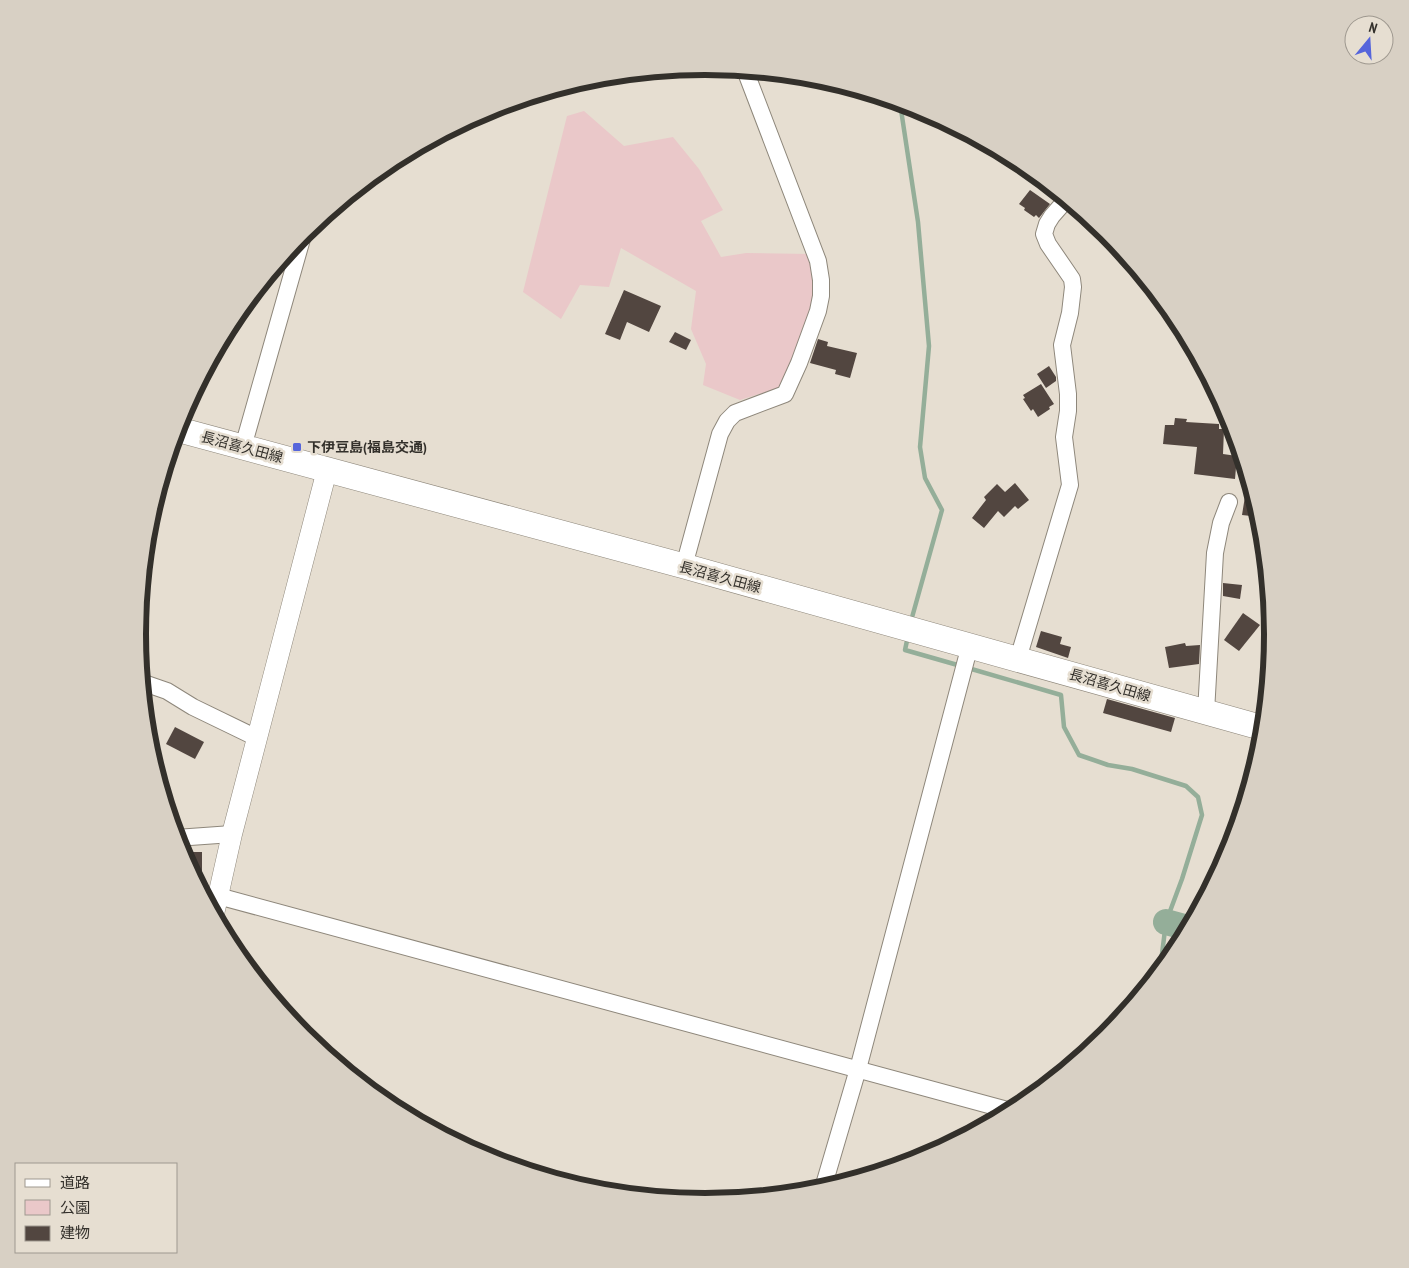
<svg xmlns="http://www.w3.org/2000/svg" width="1409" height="1268" font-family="'PT Sans Narrow','Noto Sans JP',sans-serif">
<rect width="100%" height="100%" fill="#e6ded1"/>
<path fill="#eac8c9" d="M584 111 624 146 673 137 699 169 723 210 701 221 721 257 746 253 811 254 817 288 804 347 779 388 740 400 703 385 706 364 691 329 696 291 621 248 609 287 580 285 561 319 523 292 567 116Z"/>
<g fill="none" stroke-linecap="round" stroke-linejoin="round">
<g stroke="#94ae99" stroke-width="4.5">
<path d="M900 103 918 222 929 346 920 447 925 478 942 510 911 621"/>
<path d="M908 636 905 650 961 666"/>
<path d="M968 668 1061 695 1064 727 1079 755 1108 765 1132 769 1186 786 1198 797 1202 815 1182 879 1166 922 1160 970"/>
</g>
<path stroke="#94ae99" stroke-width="26" d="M1166 922 1188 928"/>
</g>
<g fill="#524640">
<path d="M1030 190 1050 204 1039 218 1036 215 1034 217 1024 210 1025 208 1019 204Z"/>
<path d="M624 290 661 306 649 332 627 322 620 340 605 334Z"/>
<path d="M675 332 691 340 686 350 669 342Z"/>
<path d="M818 339 828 342 827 346 857 353 850 378 835 374 836 370 810 363Z"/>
<path d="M1049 366 1056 377V381L1046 388 1037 374Z"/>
<path d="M1041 384 1054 404 1049 407 1050 409 1038 417 1033 409 1031 411 1023 399 1025 398 1023 395Z"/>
<path d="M1175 418 1187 419 1186 422 1219 424V429H1224L1223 454 1237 456 1235 479 1194 474 1197 447 1163 444 1165 425H1174Z"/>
<path d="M1248 478 1255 501 1260 517 1242 515Z"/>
<path d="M1015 483 1029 500 1018 509 1015 506 1004 517 998 511 984 528 972 518 986 500 984 497 997 484 1005 492Z"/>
<path d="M1223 583 1242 585 1240 599 1223 596Z"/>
<path d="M1243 613 1260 625 1239 651 1224 640Z"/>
<path d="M1041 631 1062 637 1060 644 1071 647 1068 658 1036 647Z"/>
<path d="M1185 643 1186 646 1200 645 1199 664 1169 668 1165 647Z"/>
<path d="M1107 699 1175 718 1171 732 1103 713Z"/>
<path d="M175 727 204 742 195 759 166 744Z"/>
<path d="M180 852H202V871L190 870Z"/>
</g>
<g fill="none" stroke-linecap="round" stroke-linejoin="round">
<g stroke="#8e877b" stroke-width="18">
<g id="minor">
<path d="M243 447 304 232"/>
<path d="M684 566 720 434 727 421 735 413 785 394 799 363 818 311 821 296V280L818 261 745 70"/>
<path d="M1018 659 1070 485 1064 437 1068 411V394L1062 345 1070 313 1073 287 1072 279 1048 244 1044 234 1047 224 1052 216 1066 200"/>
<path d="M141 682 167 691 193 707 257 738"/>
<path d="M1206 712 1215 553 1221 523 1229 502"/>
<path d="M176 838 232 834"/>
<path d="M218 896 1011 1111"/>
<path d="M823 1188 858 1069 970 645"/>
</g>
</g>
<g stroke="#8e877b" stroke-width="21">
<path id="tertiary" d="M214 914 232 834 327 470"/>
</g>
<g stroke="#8e877b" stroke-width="26">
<path id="primary" d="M176 429 684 566 1263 728"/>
</g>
<use href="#minor" stroke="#fff" stroke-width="16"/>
<use href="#tertiary" stroke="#fff" stroke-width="20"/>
<use href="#primary" stroke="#fff" stroke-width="25"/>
</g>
<rect fill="#5665db" stroke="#e6ded1" stroke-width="2" x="292" y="442" width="10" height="10" rx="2.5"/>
<g text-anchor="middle" stroke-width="5" stroke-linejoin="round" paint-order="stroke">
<g font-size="14" fill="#33302b" stroke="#e6ded1">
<text transform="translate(242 447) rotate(15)" y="5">長沼喜久田線</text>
<text transform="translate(720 577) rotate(15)" y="5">長沼喜久田線</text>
<text transform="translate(1110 685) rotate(16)" y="5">長沼喜久田線</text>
</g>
<g font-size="14" font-weight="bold" fill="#33302b" stroke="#e6ded1" text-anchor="start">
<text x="307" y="452">下伊豆島(福島交通)</text>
</g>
</g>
<path d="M0 0H1409V1268H0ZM146 634a559 559 0 1 1 1118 0a559 559 0 1 1-1118 0Z" fill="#d8d0c4" fill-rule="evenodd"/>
<path fill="none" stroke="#33302b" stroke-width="6" d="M146 634a559 559 0 1 1 1118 0a559 559 0 1 1-1118 0Z"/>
<rect x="15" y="1163" width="162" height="90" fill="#e6ded1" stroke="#9e988f"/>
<rect x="25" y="1179" width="25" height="8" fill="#ffffff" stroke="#9e988f"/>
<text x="60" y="1188" font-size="15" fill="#33302b">道路</text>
<rect x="25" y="1200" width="25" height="15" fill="#eac8c9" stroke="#9e988f"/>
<text x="60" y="1213" font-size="15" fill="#33302b">公園</text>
<rect x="25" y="1226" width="25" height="15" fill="#524640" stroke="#9e988f"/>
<text x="60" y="1238" font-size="15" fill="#33302b">建物</text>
<g transform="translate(1369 40) rotate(18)"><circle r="24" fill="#e6ded1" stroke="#9e988f"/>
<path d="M0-4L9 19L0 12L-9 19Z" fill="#5665db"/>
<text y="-8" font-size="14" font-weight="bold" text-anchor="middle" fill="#33302b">N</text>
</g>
</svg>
